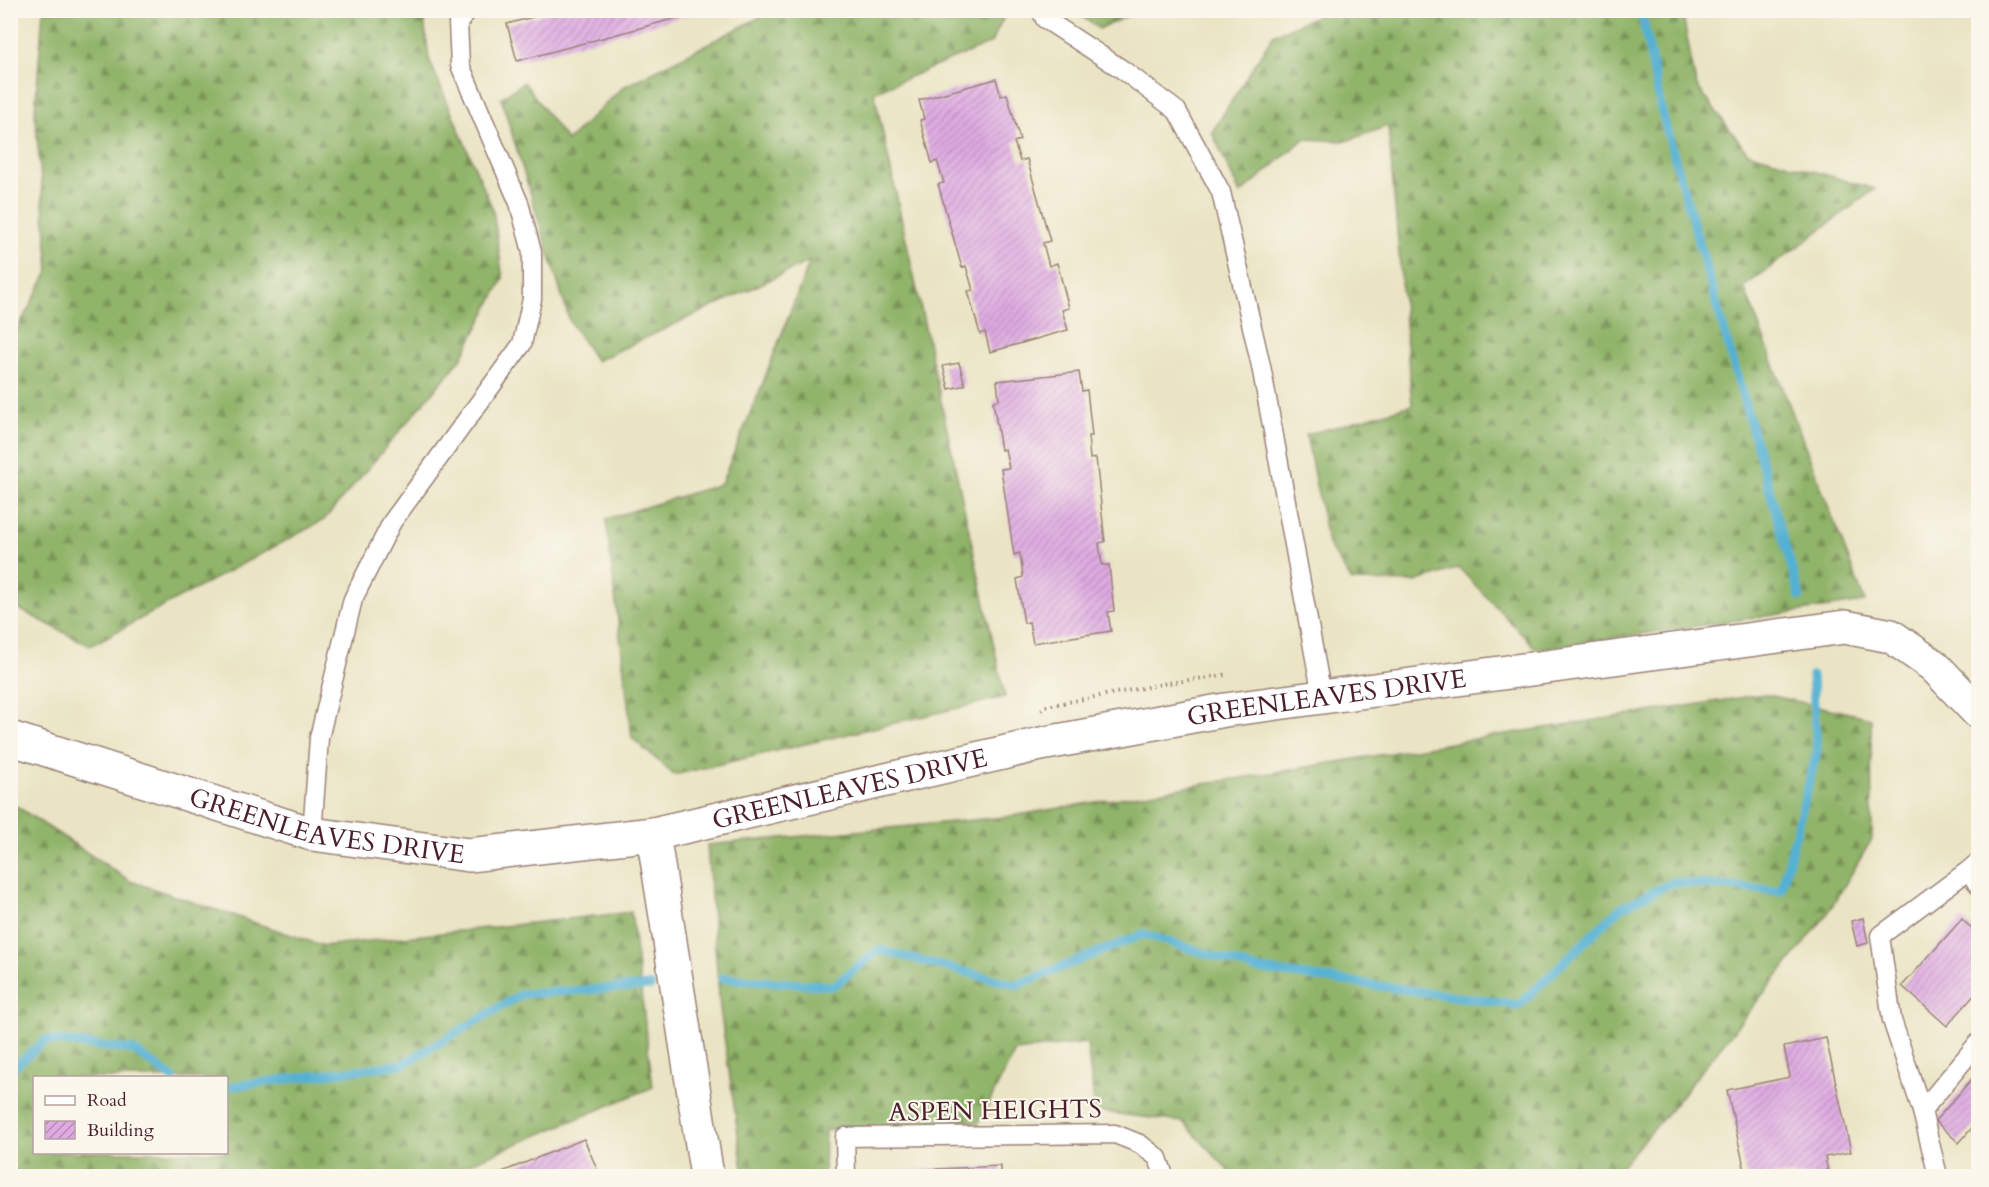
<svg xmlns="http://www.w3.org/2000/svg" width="1989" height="1187" font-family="Cardo,serif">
<defs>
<pattern id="forest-firs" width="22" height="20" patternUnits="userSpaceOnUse" patternTransform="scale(1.5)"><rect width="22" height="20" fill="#90b469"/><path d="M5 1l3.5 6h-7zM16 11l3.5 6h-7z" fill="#789257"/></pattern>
<pattern id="building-hatch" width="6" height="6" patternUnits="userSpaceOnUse" patternTransform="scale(1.5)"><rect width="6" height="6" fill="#deaae2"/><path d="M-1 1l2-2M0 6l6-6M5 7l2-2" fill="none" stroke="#b68ab7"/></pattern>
</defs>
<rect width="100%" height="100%" fill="#fbf7ec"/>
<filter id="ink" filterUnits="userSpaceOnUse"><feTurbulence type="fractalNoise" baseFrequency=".0167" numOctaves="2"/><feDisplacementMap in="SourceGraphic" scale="12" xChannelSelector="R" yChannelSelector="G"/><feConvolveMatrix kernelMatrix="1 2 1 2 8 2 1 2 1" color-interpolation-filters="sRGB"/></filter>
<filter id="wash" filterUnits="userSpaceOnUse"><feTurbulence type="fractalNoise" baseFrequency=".008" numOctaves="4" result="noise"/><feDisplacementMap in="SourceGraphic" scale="24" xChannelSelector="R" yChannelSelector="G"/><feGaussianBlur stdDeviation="1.35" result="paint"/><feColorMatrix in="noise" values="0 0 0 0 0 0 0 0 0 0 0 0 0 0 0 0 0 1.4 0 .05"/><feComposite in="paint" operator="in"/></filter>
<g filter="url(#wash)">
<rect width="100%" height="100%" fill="#eae4c4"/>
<g fill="url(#forest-firs)" stroke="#6d6a4a" stroke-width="1.5" fill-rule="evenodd">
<path d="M43 11H423L429 59 493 210 503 279 461 359 324 520 90 646 11 605V341L49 270 35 112Z"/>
<path d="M772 11H1007L991 43 874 92 1005 697 674 775 632 738 606 519 721 484 760 390 810 261 596 361 570 322 501 98 524 82 567 141 623 87Z"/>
<path d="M1074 11H1138L1099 29Z"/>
<path d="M1328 11H1682L1696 85 1747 152 1875 189 1744 287 1865 602 1536 649 1459 568 1415 582 1352 581 1328 544 1306 435 1412 405 1388 126 1346 141 1304 139 1240 194 1212 132 1273 35Z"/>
<path d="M1764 694 1871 718 1872 839 1828 913 1661 1121 1612 1176H1234L1183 1122 1095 1111 1087 1043 1015 1051 979 1123 825 1130 824 1176H744L720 1008 707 845 1006 817 1493 736Z"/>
<path d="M10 802 130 881 324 946 631 912 653 1087 440 1176H11ZM34 1078H226V1152H34Z"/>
</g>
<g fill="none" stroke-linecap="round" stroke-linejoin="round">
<g stroke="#55b1d3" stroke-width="9">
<path d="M1641 10 1662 113 1800 597"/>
<path d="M722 978 833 986 879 950 1017 985 1144 934 1255 969 1519 1005 1619 909 1673 882 1781 891 1817 751 1812 676"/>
<path d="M10 1070 46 1040 133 1050 173 1078"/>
<path d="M226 1087 403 1064 522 994 651 986"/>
</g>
</g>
<g id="blocks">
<g fill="url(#building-hatch)">
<path d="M558 10H686L688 15 517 61 507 24Z"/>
<path d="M996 79 1001 96 1007 94 1020 140 1014 142 1020 161 1027 159 1050 241 1043 243 1049 266 1057 263 1069 308 1062 310 1068 330 990 352 985 332 980 334 968 291 973 290 966 266 962 268 938 184 944 183 937 161 932 163 920 120 924 119 919 100Z"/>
<path d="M959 363 965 385 949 389 943 366Z"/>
<path d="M1079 372 1082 391 1087 390 1092 436H1088L1090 459 1096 458 1105 542 1099 543 1102 565H1109L1114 611 1108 612 1111 631 1033 643 1029 622 1024 623 1017 579 1023 577 1020 553 1014 555 1001 469 1009 468 1005 449 1001 450 993 401 999 400 997 381Z"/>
<path d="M1863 918 1868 943 1857 946 1851 921Z"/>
<path d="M1962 919 1978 935V991L1947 1026 1902 986Z"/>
<path d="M1826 1038 1851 1152 1825 1157 1829 1176H1746L1727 1090 1790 1077 1784 1047Z"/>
<path d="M1978 1072V1121L1959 1143 1935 1121Z"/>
<path d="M584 1139 600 1176H492Z"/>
<path d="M1001 1166V1176H892V1171Z"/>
</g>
</g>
</g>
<g filter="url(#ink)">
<use href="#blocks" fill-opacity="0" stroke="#9a8278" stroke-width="1.5"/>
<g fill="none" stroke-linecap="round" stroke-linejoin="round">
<g stroke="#9a8278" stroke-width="21">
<g id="lane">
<path d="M1041 10 1045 19 1123 70 1177 111 1221 192 1261 366 1322 696"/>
<path d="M312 834 319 738 353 599 392 522 522 344 532 299V252L519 203 460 65 458 23 468 10"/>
<path d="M1978 862 1969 870 1978 885"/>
<path d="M1922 1111 1892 1020 1880 936 1969 870"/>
<path d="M846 1176 845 1137 1115 1134 1140 1144 1158 1158 1164 1176"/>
<path d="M1938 1176 1922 1111 1978 1043"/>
</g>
</g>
<g stroke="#9a8278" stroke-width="36">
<g id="street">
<path id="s1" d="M10 738 312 834 469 855 653 834"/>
<path id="s2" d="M707 1176 653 834 1041 744 1225 710 1845 627 1891 636 1934 666 1978 712"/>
</g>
</g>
<path stroke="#9a8278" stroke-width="4" stroke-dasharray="1.5 4.5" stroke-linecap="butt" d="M1041 710 1047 706 1168 683 1225 675"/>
<use href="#lane" stroke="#fff" stroke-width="18"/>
<use href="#street" stroke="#fff" stroke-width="33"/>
</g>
</g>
<g text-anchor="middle" stroke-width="4.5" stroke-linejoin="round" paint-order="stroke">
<g font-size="26" fill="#4a1f2b" stroke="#fbf7ec">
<text dy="9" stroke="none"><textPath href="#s2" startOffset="1034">GREENLEAVES DRIVE</textPath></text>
<text dy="9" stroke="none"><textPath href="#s2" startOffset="548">GREENLEAVES DRIVE</textPath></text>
<text dy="9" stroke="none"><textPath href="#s1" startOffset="330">GREENLEAVES DRIVE</textPath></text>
<text transform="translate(995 1110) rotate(-1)" y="9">ASPEN HEIGHTS</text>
</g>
</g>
<rect width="1989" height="1187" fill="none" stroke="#fbf7ec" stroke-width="36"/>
<rect x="33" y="1076" width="195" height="78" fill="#fbf7ec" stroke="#b4a19f" stroke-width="1.5"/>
<rect x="45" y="1096" width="30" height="9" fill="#ffffff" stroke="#b4a19f" stroke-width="1.5"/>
<text x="87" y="1106" font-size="18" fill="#4a1f2b">Road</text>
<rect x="45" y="1121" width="30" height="18" fill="url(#building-hatch)" stroke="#b4a19f" stroke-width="1.5"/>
<text x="87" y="1136" font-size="18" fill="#4a1f2b">Building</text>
</svg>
